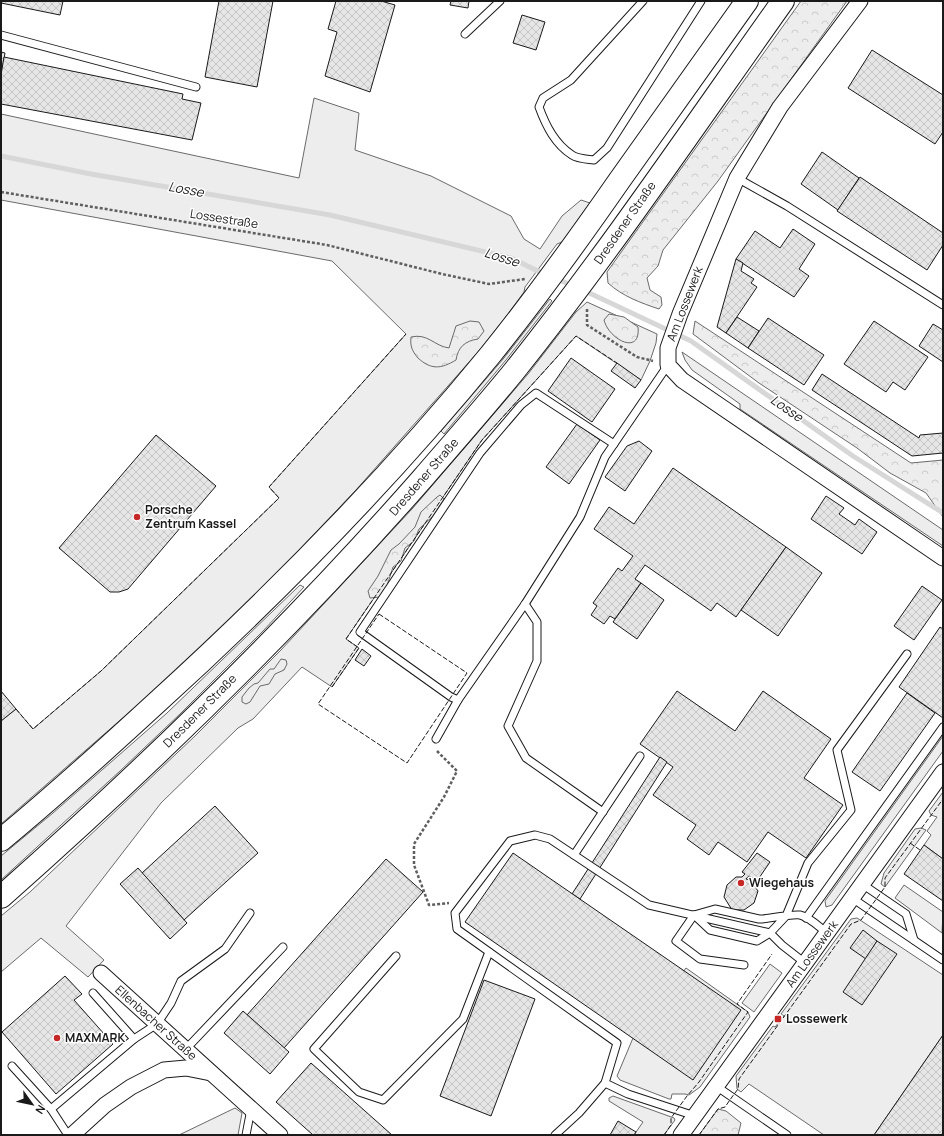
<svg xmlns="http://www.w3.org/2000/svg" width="944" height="1136" font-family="Manrope,sans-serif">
<defs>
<pattern id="forest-crowns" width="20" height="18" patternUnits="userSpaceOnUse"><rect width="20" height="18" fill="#ededed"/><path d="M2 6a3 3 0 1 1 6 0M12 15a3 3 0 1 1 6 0" fill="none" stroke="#cbcbcb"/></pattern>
<pattern id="building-cross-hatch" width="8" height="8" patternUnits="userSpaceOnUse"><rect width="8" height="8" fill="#e6e6e6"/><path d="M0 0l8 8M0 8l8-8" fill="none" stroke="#c5c5c5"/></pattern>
</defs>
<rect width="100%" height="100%" fill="#fff"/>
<g fill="#ededed" stroke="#6a6a6a">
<path d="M314 98 359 113 355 150 431 176 511 216 524 239 540 249 562 216 581 200 590 203 562 242 557 244 525 287 524 292 508 314 478 352 356 490 301 548 229 620 156 689 1 824V721L16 709 33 729 101 671 279 498 269 487 406 334 332 261 1 200V114L299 178Z"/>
<path d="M550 299 552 301 506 360 444 434 441 431 504 358Z"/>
<path d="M587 302 657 334 656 343 650 361 641 380 576 336 482 440 346 639 359 648 332 687 302 667 253 719 238 728 161 803 66 926 104 960 88 977 41 938 1 972V916L30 892 195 736 281 650 412 509 528 374 576 312Z"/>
<path d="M682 352 943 530V546L740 409V404L692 370 685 360Z"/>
<path d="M300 585 304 587 263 631 181 713 120 771 1 880V856L53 813 167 713Z"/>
<path d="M943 736V751L832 905 826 907 825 901Z"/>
<path d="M943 792V859L924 845 931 835 927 831 937 817 931 815 929 811Z"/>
<path d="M921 828 926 830 885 887 881 884 884 873 915 829Z"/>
<path d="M904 885 943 912 942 933 895 898Z"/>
<path d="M857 918 943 975V1035L874 1135H824L749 1084 741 1092 737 1089 736 1076 773 1026 775 1027 784 1016 781 1014 851 919Z"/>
<path d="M770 964 782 973 754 1012 742 1003Z"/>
<path d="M686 968 748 1012 750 1017 700 1087 689 1095 685 1094H672L671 1099H669L620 1080 617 1076 633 1038Z"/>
<path d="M613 1096 674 1118 675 1120 664 1135H634L643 1122 609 1101V1098Z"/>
<path d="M235 1108 242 1113 238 1135H179Z"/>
</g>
<g fill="url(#forest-crowns)" stroke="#6a6a6a">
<path d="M801 1H847L718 181 663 250 658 266 647 278 650 290 661 297 662 305 659 309C641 303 622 296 608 283L607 272Z"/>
<path d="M609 314 624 317 638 327C641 356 609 340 604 320Z"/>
<path d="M470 321 479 322 484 331 478 339C465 341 458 347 456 360 441 369 431 370 418 358 412 351 410 346 411 337 428 333 434 346 449 348L456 326Z"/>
<path d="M695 321 911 463 943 460V517L926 493 890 473 857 448 759 383 693 334Z"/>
<path d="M440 495 444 499 433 516 419 529 414 541 405 548 401 561 393 567 387 586 380 597 370 598 368 591 378 576 391 550 399 544 415 527 421 512 437 497Z"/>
<path d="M281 659 286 660 287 664 284 670 275 674 269 684 260 686 250 702 246 704 242 702V697L249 688 254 684 258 683 270 669H274Z"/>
<path d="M718 1109 726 1111 741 1123 738 1135H699Z"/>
</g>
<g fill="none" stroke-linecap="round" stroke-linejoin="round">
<g stroke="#d7d7d7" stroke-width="5">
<path d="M1 156 91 174 330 215 511 258 546 275"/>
<path d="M555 278 573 286"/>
<path d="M583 290 691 341 853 456 943 513"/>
</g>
</g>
<g fill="url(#building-cross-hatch)" stroke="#1a1a1a">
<path d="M1 1H63L60 15 1 3Z"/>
<path d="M219 1H273L257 87 205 77Z"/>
<path d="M336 1H381L395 5 370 92 325 76 337 32 328 29Z"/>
<path d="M451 1H469L468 8 450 5Z"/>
<path d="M522 15 545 22 536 50 513 43Z"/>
<path d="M872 50 943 95V132L935 144 848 88Z"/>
<path d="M1 52 5 53 1 75Z"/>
<path d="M4 57 183 94 182 99 201 103 192 140 1 104V75Z"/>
<path d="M822 152 859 178 838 210 801 184Z"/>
<path d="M860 177 943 233V245L927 270 837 211Z"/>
<path d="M793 229 815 244 799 269 809 276 794 297 736 259 755 231 780 248Z"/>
<path d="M736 259 743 263 741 271 754 279 751 283 757 287 726 333 717 327Z"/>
<path d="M737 317 759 331 748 348 726 333Z"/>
<path d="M768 318 824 355 804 385 748 348Z"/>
<path d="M874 321 928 357 905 390 893 382 886 392 844 364Z"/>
<path d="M933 324 943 330V362L919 346Z"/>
<path d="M571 358 615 389 592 422 548 391Z"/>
<path d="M617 363 641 380 635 388 611 371Z"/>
<path d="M822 374 919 438 920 435 943 433V453L912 456 812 390Z"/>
<path d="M577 424 600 440 569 484 546 467Z"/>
<path d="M156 435 216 486 128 589 119 592H110L59 548Z"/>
<path d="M639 441 652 451 625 491 605 477 627 446Z"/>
<path d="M673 468 786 547 736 617 717 603 711 611 645 565 635 579 641 583 615 619 610 616 604 624 591 615 597 606 593 603 618 568 622 571 633 556 594 529 609 507 634 524Z"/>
<path d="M826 496 844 508 839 514 855 525 859 519 877 532 862 554 811 519Z"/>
<path d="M786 547 822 573 778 636 741 610Z"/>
<path d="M641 583 664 600 637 639 613 622Z"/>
<path d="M922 586 942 600 914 640 894 626Z"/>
<path d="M940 627 943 629V718L899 687Z"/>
<path d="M362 649 371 656 364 666 355 660Z"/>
<path d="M1 691 16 709 1 721Z"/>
<path d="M677 691 735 731 763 691 831 739 804 778 843 805 806 858 768 832 747 862 718 842 709 855 687 839 696 825 653 795 673 767 640 744Z"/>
<path d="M907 693 935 713 880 791 852 772Z"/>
<path d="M660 757 667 762 580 899 572 894Z"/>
<path d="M215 806 258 853 184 920 142 873Z"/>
<path d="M924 845 943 859V901L904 874Z"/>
<path d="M513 853 741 1010 693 1080 465 922Z"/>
<path d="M757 853 770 862 757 881 749 876 746 879 750 880 758 891 754 903 744 910H732L724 897 727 885 736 877H742L745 874 742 872Z"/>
<path d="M386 859 423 892 284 1048 247 1015Z"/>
<path d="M138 868 187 923 170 939 120 884Z"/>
<path d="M863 930 877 941 866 959 850 948Z"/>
<path d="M877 941 897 954 862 1005 843 992Z"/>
<path d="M65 976 82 994 74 1000 113 1044 56 1094 2 1032Z"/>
<path d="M484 980 535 999 491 1116 440 1096Z"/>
<path d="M243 1011 289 1052 270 1074 224 1033Z"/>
<path d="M943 1035V1135H874Z"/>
<path d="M311 1063 392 1135H313L276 1102Z"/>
<path d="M618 1121 636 1132 634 1135H610Z"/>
</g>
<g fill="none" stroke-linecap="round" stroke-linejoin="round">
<g stroke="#1a1a1a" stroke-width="9">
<g id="lane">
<path d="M643 1 571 80 543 98 539 107C546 126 555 144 572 155 578 159 587 159 594 160L607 148 701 1"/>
<path d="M465 34 500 1"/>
<path d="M1 35 196 87"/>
<path d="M737 178 787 206 943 305"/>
<path d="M525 604 537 622V661L508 726 526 758 603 812"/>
<path d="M458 700 451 697 360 632 480 453 521 405 536 393 614 444"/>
<path d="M436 739 458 700 525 604 580 517 605 457 668 365"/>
<path d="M640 756 574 855 649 905 770 933 782 945 805 963"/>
<path d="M574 855 550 839 535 835 510 841 455 913 457 929 617 1043 605 1083 628 1094 695 1116"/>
<path d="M862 884 906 914 914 940"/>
<path d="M852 898 943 960"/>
<path d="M694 915 676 941 700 959 744 965"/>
<path d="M806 918 943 727"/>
<path d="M827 933C820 928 810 917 800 915 792 914 771 918 762 919H759L715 909 694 915 710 930 757 941 770 933 786 916 808 863 851 810 837 750 907 654"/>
<path d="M396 956 314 1049 359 1092 383 1100 463 1019 489 952"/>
<path d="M134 1039 157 1024 171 1003 181 981 225 949 250 913"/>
<path d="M185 1050 283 947"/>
<path d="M12 1066 51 1109"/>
<path d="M716 1086 787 1135"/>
<path d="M68 1135 51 1109 134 1039 93 993"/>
<path d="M246 1135 251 1109"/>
<path d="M555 1135 579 1113 605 1083"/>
</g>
</g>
<g stroke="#1a1a1a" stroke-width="17">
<g id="street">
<path d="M860 1 780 107 737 178 680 314 668 348V365L682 380 943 558"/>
<path d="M101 973 280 1135"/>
<path d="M72 1135 105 1105 131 1087 164 1070 186 1068 211 1073"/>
<path d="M681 1135 943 772"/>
</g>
</g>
<g stroke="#1a1a1a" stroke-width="24">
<g id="primary">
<path d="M1 840C53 797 104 751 154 705 274 596 388 480 491 354 536 298 578 240 619 181 661 121 704 61 747 1"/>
<path d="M1 897C149 766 291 628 422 479 453 443 485 407 515 370 610 251 695 125 783 1"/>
</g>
</g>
<g stroke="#5f5f5f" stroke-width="2.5" stroke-dasharray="3 2" stroke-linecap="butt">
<path d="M1 192 327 245 442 274 489 284 525 279"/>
<path d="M587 309V325L637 357 653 361"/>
<path d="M437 751 457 771 444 797 414 844V865L429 905 449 903"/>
</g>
<use href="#lane" stroke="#fff" stroke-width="7"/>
<use href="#street" stroke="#fff" stroke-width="15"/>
<use href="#primary" stroke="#fff" stroke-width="22"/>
<g stroke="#1a1a1a" stroke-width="1" stroke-dasharray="5 2" stroke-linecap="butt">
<path d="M379 614 467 673 407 763 318 704Z"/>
<path d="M332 687 359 648 346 639 482 440 576 336 617 363"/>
<path d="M16 709 33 729 101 671 279 498 269 487 406 334"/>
<path d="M910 843 920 850"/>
<path d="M664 1135 671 1125V1118L687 1096 699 1082 748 1012 737 1004 772 954"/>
<path d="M699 1135 718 1109 725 1107 732 1097 738 1089 739 1079 851 924 861 920 885 887V878L943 799"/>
</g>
</g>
<g fill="#c62828" stroke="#fff" stroke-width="1.5">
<circle cx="137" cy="517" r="4"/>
<circle cx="741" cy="883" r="4"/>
<rect x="774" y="1015" width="8" height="8" rx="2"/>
<circle cx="57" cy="1038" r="4"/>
</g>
<g text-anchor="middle" stroke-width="3" stroke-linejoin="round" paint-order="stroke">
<g font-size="12" fill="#1a1a1a" stroke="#fff">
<text transform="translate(224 219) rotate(9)" y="4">Lossestraße</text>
<text transform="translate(625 223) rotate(-55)" y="4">Dresdener Straße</text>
<text transform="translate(685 304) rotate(-69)" y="4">Am Lossewerk</text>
<text transform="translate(424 477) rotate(-49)" y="4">Dresdener Straße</text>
<text transform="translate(200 711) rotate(-45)" y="4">Dresdener Straße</text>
<text transform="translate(812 954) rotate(-54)" y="4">Am Lossewerk</text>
<text transform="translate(156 1023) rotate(42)" y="4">Ellenbacher Straße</text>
</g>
<g font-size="12" font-weight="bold" fill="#1a1a1a" stroke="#fff" text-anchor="start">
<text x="145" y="514">Porsche<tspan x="145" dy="14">Zentrum Kassel</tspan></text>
<text x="749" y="887">Wiegehaus</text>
<text x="786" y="1023">Lossewerk</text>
<text x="65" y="1042">MAXMARK</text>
</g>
<g font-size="13" font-style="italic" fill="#1a1a1a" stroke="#fff">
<text transform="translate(186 189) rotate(10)" y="5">Losse</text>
<text transform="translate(502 257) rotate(17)" y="5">Losse</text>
<text transform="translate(787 408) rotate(35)" y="5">Losse</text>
</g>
</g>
<rect width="944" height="1136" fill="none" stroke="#1a1a1a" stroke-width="4"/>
<g transform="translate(32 1104) rotate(123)" stroke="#ffffff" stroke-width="3" paint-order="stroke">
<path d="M0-3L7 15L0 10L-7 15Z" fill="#1a1a1a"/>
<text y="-6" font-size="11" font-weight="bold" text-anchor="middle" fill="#1a1a1a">N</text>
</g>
</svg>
